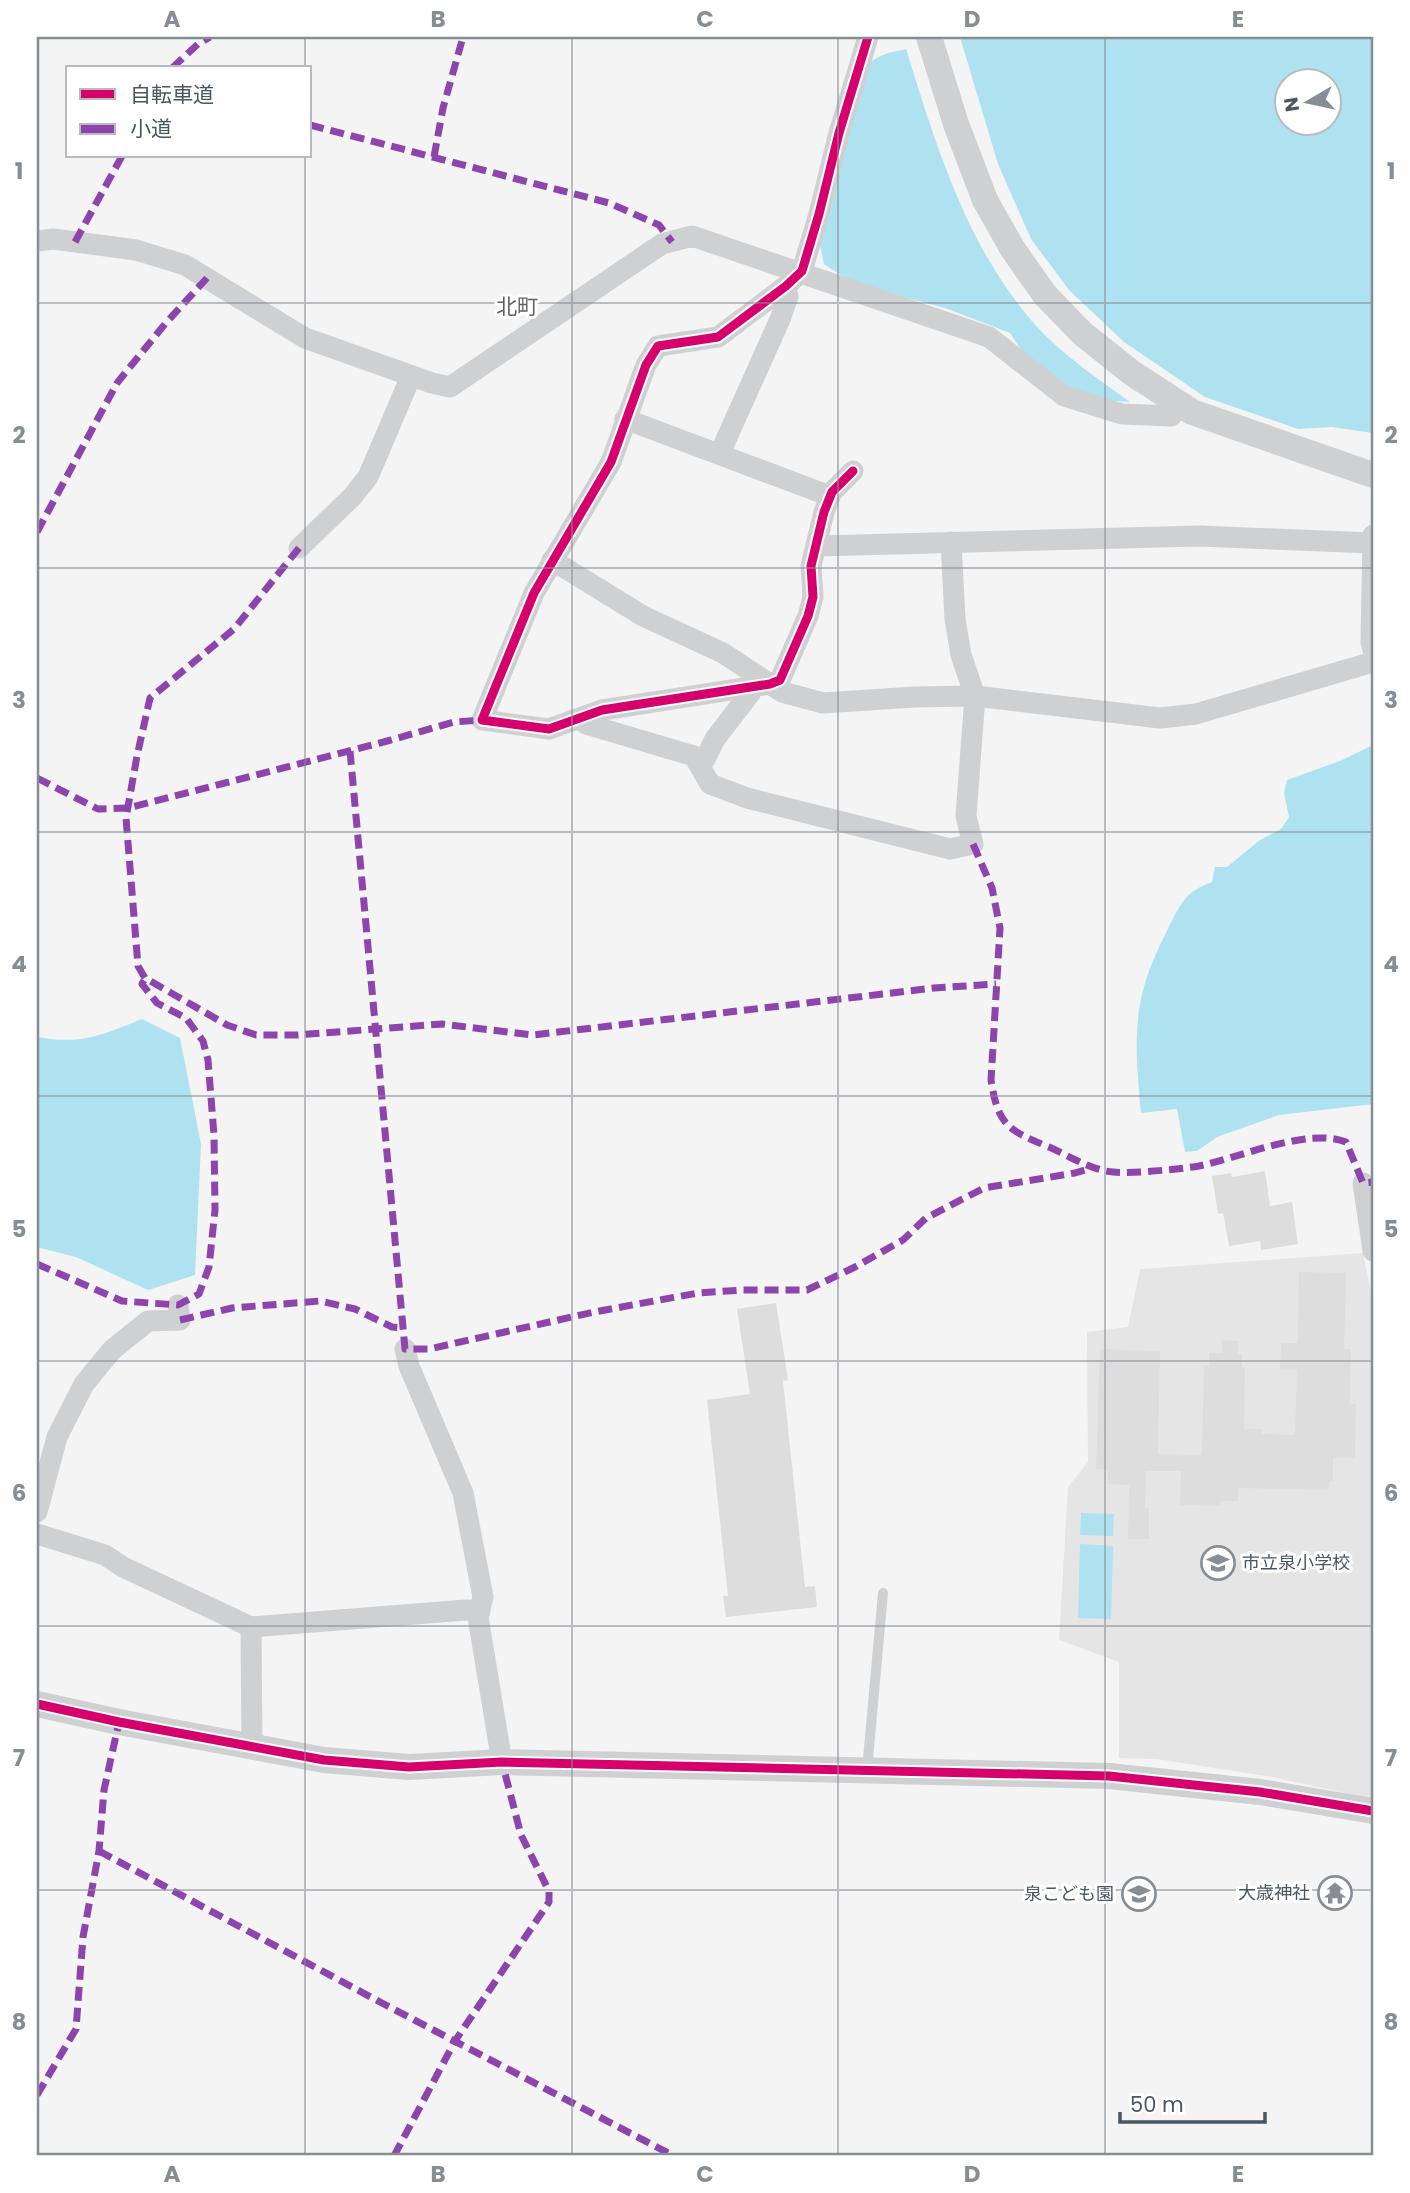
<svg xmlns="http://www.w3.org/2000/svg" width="1410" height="2193" font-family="Poppins,'Noto Sans JP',sans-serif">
<rect width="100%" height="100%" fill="#f4f4f4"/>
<path fill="#e6e5e6" d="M1363 1253 1373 1301V1799L1272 1777 1157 1759 1119 1758V1662L1059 1640 1068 1487 1088 1462 1087 1332 1128 1327 1140 1269Z"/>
<g fill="#aee2f0" fill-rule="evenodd">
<path d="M960 37H1084L1091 39 1092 37H1373V433L1332 427 1298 429 1205 397 1124 342 1069 290 1031 239 998 164ZM1330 80V122H1288V80Z"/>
<path d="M906 49C937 148 967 249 1038 328 1065 357 1099 379 1130 402L1093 399 1054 381 1020 348 1010 333 945 308 854 284 824 264 819 241 865 67C877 55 890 52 906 49Z"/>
<path d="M1373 745V1104L1279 1115 1217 1137 1197 1151 1185 1152 1177 1109 1141 1113C1134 1038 1131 1000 1167 931 1180 905 1184 892 1212 882L1215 867H1227L1260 840 1281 829 1289 817 1284 793 1287 780 1340 761Z"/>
<path d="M142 1019 180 1038 201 1144 195 1275 148 1290 76 1257 37 1247V1037C82 1045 102 1035 142 1019Z"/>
<path d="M1081 1513 1114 1514 1113 1536 1080 1535Z"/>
<path d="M1080 1544 1113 1546 1111 1619 1078 1618Z"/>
</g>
<g fill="#ddddde">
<path d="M1265 1171 1270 1206 1292 1202 1298 1244 1261 1250 1260 1241 1229 1246 1223 1213 1218 1214 1212 1176 1231 1173 1232 1177Z"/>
<path d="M1299 1272 1346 1273 1344 1349H1351L1350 1404H1356L1355 1458H1333V1481H1329L1328 1490 1239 1488 1238 1501H1220V1506L1180 1505 1181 1471H1146L1145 1508H1149V1539H1128L1129 1485 1108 1484V1470L1096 1469 1100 1349 1160 1351 1158 1454 1202 1455 1204 1366H1209V1353H1222V1340L1238 1341V1354H1242V1367H1245L1244 1429H1262V1434L1295 1435 1297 1370H1280L1281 1343H1298Z"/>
<path d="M776 1303 788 1380 783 1381 805 1587 815 1586 817 1607 726 1617 723 1596H728L707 1400 750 1394 737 1309Z"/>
</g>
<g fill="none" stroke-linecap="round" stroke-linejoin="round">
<path stroke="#ced0d2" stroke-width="10" d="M867 1770 883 1593"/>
<g stroke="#ced0d2" stroke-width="21">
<path d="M37 241 53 239 136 250 185 265 305 338 432 383 450 387 662 244 692 236 989 337 1064 396 1122 414 1171 416 1182 405"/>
<path d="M625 419 830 496"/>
<path d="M720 453 781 317 788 296 782 289"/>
<path d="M853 471 832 492 824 512 811 566 813 597 808 616 780 680 770 684 602 710 549 729 482 720 534 593 611 462 646 365 658 346 718 337 786 286 802 271 819 214 839 133 868 37"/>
<path d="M1373 535 1371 642 1373 650"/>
<path d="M817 546 1199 536 1372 543"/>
<path d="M299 548 352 497 368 477 411 376"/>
<path d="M552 560 643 616 723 653 782 692 823 703 914 697 975 696 1160 718 1196 714 1373 662"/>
<path d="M582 718 586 724 694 756 710 784 747 798 950 849 973 844 966 816 975 696 961 655 955 619 951 542"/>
<path d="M699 763 705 759 715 739 751 692 750 687"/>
<path d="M1363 1183 1373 1251"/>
<path d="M405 1349 409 1366 463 1493 483 1597 478 1617 502 1762"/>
<path d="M37 1512 57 1437 84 1384 112 1350 148 1321 180 1320 178 1305"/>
<path d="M37 1534 105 1555 123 1567 251 1627 466 1610 480 1611"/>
<path d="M251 1627 252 1747"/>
</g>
<g stroke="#ced0d2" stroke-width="26">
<path d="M929 37 956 124 985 200 1012 248 1045 295 1083 334 1132 373 1192 412 1373 475"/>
<path d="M37 1704 119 1722 324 1760 409 1767 502 1762 1109 1776 1260 1792 1373 1811"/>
</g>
<g stroke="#8e44ad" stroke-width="7" stroke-dasharray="14 7" stroke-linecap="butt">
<path d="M172 68 198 44 210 37"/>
<path d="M310 125 609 203 659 225 672 242"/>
<path d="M434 157 443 108 463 37"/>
<path d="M75 242 122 156"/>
<path d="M37 532 117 383 165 324 207 278"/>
<path d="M299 548 234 629 150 698 137 756 126 818 138 966 145 978 227 1025 256 1035H297L442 1024 533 1035 934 988 996 984"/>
<path d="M350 751 405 1349H429L594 1312 698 1293 743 1290H807L855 1267 903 1240 926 1218 984 1188 1075 1173 1091 1168"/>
<path d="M37 778 98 809 128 808 391 740 454 722 482 720"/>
<path d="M973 844 992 888 1000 928 991 1080C998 1126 1008 1130 1049 1147 1070 1156 1090 1170 1113 1172 1132 1174 1181 1169 1199 1166 1238 1158 1309 1127 1346 1142L1363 1183 1373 1182"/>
<path d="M37 1264 122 1301 178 1305 199 1294 209 1267 215 1210 214 1135 208 1060 203 1041 186 1018 157 1003 142 984 145 978"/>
<path d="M180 1320 232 1308 320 1301 355 1309 392 1327 403 1328"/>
<path d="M99 1851 380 2002 674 2156"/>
<path d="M37 2095 76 2029 83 1937 99 1851 104 1790 119 1722"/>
<path d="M394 2156 455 2041 549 1902V1891L521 1835 502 1762"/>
</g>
<g stroke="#fff" stroke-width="13">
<g id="cycleway">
<path d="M853 471 832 492 824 512 811 566 813 597 808 616 780 680 770 684 602 710 549 729 482 720 534 593 611 462 646 365 658 346 718 337 786 286 802 271 819 214 839 133 868 37"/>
<path d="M37 1704 119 1722 324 1760 409 1767 502 1762 1109 1776 1260 1792 1373 1811"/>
</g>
</g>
<use href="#cycleway" stroke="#d6006c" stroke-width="9"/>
</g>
<path fill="none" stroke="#868d94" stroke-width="2" stroke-opacity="0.55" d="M305 37V68M572 37V2156M838 37V2156M1105 37V2156M305 156V2156M37 303H1373M37 568H1373M37 832H1373M37 1096H1373M37 1361H1373M37 1626H1373M37 1890H1373"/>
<defs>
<g id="school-ring" transform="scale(1.75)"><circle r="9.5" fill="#fff" stroke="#868d94" stroke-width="1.5"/><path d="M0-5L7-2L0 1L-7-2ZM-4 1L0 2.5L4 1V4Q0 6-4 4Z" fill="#868d94"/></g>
<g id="temple-ring" transform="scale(1.75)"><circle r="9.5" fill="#fff" stroke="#868d94" stroke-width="1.5"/><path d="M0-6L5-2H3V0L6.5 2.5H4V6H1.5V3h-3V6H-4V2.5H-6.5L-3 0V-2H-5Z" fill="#868d94"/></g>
</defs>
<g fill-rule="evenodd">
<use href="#school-ring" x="1218" y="1563"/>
<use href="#temple-ring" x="1335" y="1893"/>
<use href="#school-ring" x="1139" y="1894"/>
</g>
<g text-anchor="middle" stroke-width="6" stroke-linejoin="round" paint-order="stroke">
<g font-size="18" fill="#4a5661" stroke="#fff" text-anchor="end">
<text x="1242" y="1569" text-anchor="start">市立泉小学校</text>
<text x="1310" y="1899">大歳神社</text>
<text x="1114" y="1900">泉こども園</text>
</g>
<g font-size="21" fill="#5f6368" stroke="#fff">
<text x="517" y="314">北町</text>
</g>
</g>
<rect width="1410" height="2193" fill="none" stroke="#ffffff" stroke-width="77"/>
<rect x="66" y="66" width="245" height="91" fill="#ffffff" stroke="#b7bbc0" stroke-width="2"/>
<rect x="80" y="89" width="35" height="10" fill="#d6006c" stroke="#b7bbc0" stroke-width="2"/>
<text x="130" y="102" font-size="21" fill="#4a5661">自転車道</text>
<rect x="80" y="124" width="35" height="10" fill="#8e44ad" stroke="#b7bbc0" stroke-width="2"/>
<text x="130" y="136" font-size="21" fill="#4a5661">小道</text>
<g transform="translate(1308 102) rotate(261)"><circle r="33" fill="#ffffff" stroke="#b7bbc0" stroke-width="2"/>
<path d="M0-5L12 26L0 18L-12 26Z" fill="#868d94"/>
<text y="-10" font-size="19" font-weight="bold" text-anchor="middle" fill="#4a5661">N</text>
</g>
<path d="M1120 2112v10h145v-10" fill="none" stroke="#4a5661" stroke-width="3.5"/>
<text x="1130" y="2112" font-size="21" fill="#4a5661" stroke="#ffffff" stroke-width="5" paint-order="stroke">50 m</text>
<rect x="38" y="38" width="1334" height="2116" fill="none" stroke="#868d94" stroke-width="2.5"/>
<g font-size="23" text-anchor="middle" font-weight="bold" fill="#868d94">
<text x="172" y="27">A</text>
<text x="438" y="27">B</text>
<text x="705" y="27">C</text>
<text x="972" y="27">D</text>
<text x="1238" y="27">E</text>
<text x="19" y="179">1</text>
<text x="1391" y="179">1</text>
<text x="19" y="443">2</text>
<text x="1391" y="443">2</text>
<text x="19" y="708">3</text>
<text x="1391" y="708">3</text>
<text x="19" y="972">4</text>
<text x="1391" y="972">4</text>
<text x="19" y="1237">5</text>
<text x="1391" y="1237">5</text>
<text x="19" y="1501">6</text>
<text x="1391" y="1501">6</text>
<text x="19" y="1766">7</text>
<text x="1391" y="1766">7</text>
<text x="19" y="2030">8</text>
<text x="1391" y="2030">8</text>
<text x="172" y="2182">A</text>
<text x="438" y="2182">B</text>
<text x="705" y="2182">C</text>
<text x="972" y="2182">D</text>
<text x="1238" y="2182">E</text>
</g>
</svg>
